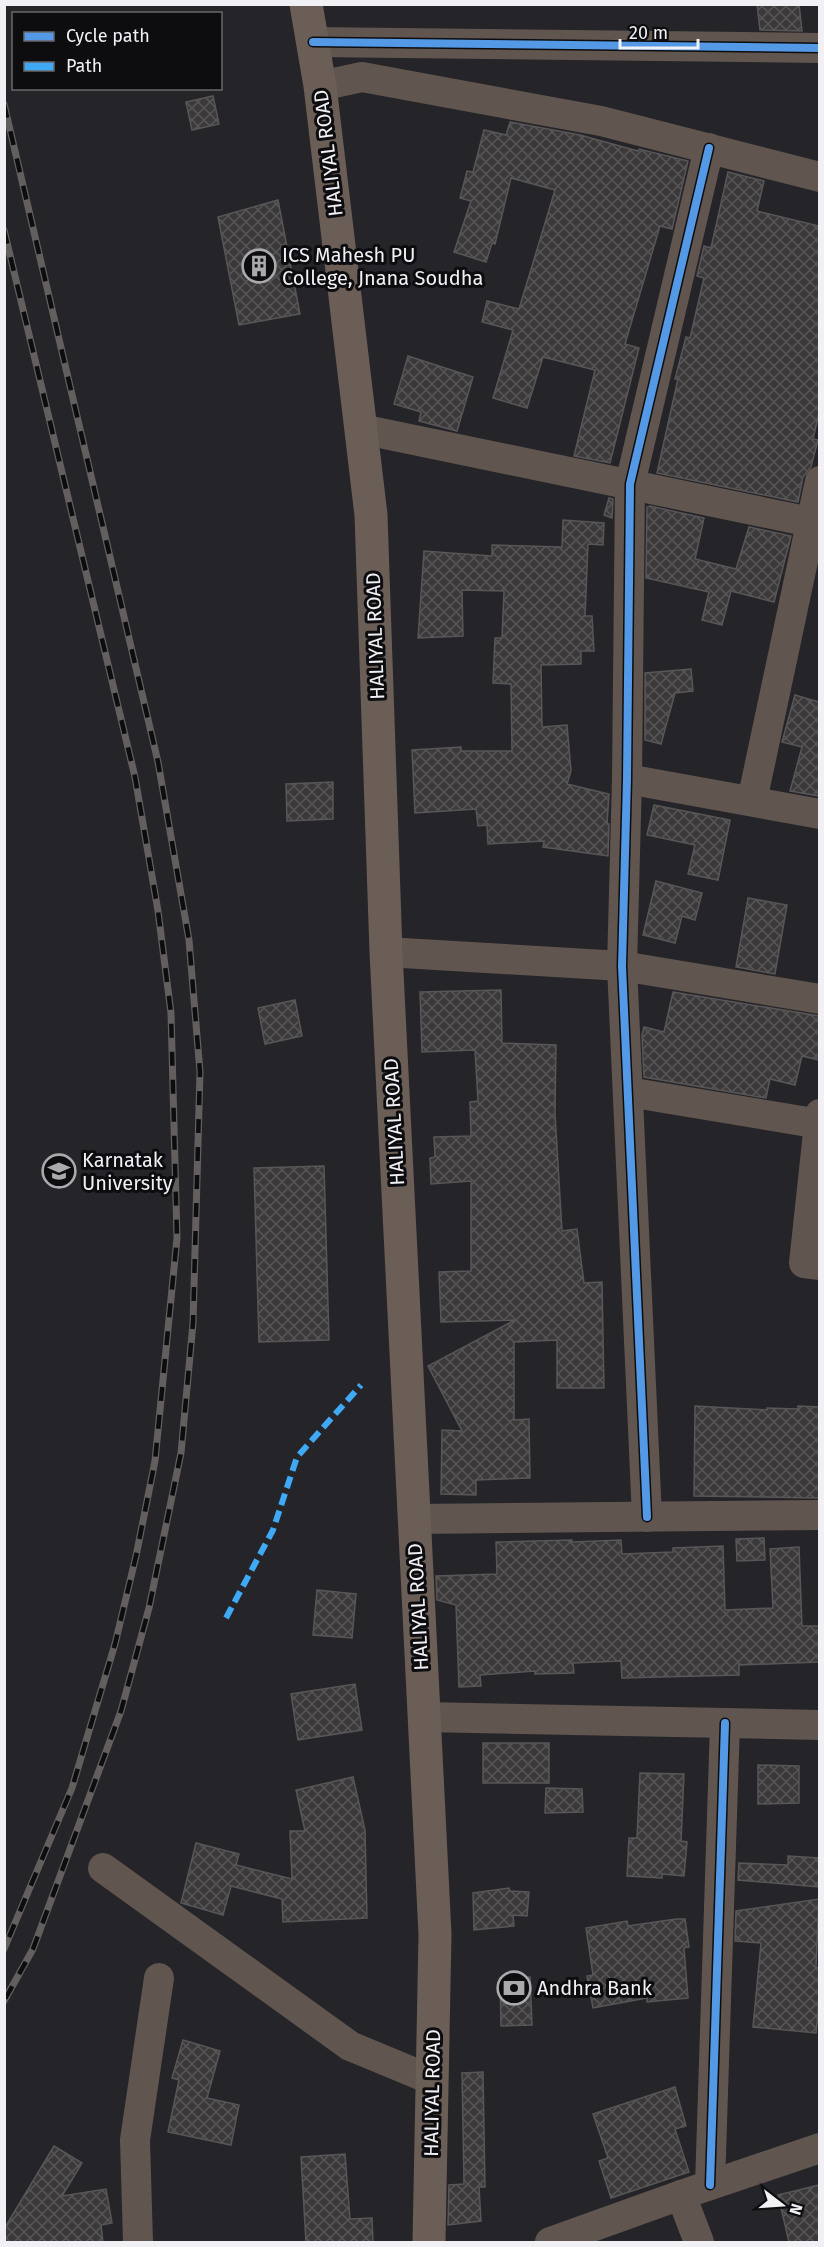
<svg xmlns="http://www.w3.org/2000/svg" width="824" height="2247" font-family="'Fira Sans',sans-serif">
<defs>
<pattern id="building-cross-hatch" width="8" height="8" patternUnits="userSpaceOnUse" patternTransform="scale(1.5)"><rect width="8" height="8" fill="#3c393b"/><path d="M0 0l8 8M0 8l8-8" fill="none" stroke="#595658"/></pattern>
</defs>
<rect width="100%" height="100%" fill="#252428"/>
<g fill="url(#building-cross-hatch)" stroke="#585657" stroke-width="1.5">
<path d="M757 4H799L802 31 760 30Z"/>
<path d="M213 96 219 124 192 130 186 102Z"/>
<path d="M510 122 580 135 638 151 639 149 688 161 672 229 660 226 625 344 639 348 610 463 574 456 595 370 543 357 527 408 493 398 513 330 482 322 487 301 519 309 555 190 511 178 495 244 492 243 486 262 454 252 471 201 460 198 467 171 473 172 484 130 506 135Z"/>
<path d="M728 172 764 181 757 211 819 226V413L813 439 818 440 811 467 803 477 798 502 657 473 678 379H675L686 337 690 338 704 278 697 276 704 246 711 248Z"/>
<path d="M278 200 300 314 239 325 218 217Z"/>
<path d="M408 356 473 377 457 431 419 421 421 412 394 404Z"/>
<path d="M609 498 613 499 612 518 604 515Z"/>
<path d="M650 506 704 518 695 559 736 569 749 527 791 536 774 602 731 591 722 625 702 620 709 592 646 578 647 507Z"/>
<path d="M563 520 604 523 603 545 588 544 585 616H592L594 651H581V664L541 665 542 727 567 725 571 771 567 784 609 794 607 824H609L608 856 543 847 544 841 488 844 487 825 478 826 476 809 415 813 412 750 461 747V751H512L511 684 493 683 495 638H502L504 591 462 590 463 636 418 638 424 551 492 556V545L562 547Z"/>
<path d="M691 669 693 691 675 693 661 744 645 740V673Z"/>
<path d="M795 695 819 702V796L790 791 802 747 782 742Z"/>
<path d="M333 782V819L287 821 286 784Z"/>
<path d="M654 805 730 820 718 880 688 874 695 845 647 835Z"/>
<path d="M656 881 702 893 695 920 682 916 675 943 643 935Z"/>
<path d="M748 898 787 905 775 974 736 967Z"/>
<path d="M501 990 502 1043 556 1045 555 1114 562 1231 577 1229 584 1283 602 1282 604 1388H557V1340L514 1342V1420L529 1419 530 1478 476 1480V1495L441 1494 442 1430 462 1431 428 1366 515 1320 441 1322 439 1272 471 1271V1181L431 1184 430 1158 435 1157 434 1137 471 1136 470 1102 478 1101 475 1050 422 1052 420 992Z"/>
<path d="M673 992 819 1016V1060L802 1056 795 1085 770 1079 766 1098 644 1077 642 1035 644 1027 664 1032Z"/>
<path d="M295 1000 302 1036 265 1044 258 1008Z"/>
<path d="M324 1166 329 1340 259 1342 254 1168Z"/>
<path d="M695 1406 767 1410V1408L798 1409V1406L819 1407V1498L694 1496Z"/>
<path d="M764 1538 765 1560 737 1561 736 1539Z"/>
<path d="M572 1540V1542L621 1540 622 1554 673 1552V1548L723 1546 725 1610 773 1608 770 1549 799 1547 802 1626H819V1662L739 1665V1675L622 1678 621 1661 573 1663 574 1673 535 1674V1671L480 1675 481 1686 459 1687 456 1605 437 1600 436 1576 497 1574 496 1542Z"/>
<path d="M317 1590 356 1594 352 1638 313 1635Z"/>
<path d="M355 1684 362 1730 298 1740 291 1694Z"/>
<rect x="483" y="1743" width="66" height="40"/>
<path d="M758 1765 799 1766V1803L758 1804Z"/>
<path d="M640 1773 684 1774 681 1841 687 1842 684 1876 662 1874V1878L627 1876 629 1838H637Z"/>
<path d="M353 1777 365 1830 367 1918 283 1922 282 1899 231 1886 223 1915 181 1903 196 1843 239 1854 236 1865 292 1879 290 1831H305L296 1790Z"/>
<path d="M546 1788 582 1789 583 1812 545 1813Z"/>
<path d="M788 1856 819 1858V1887L738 1880 739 1863 788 1865Z"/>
<path d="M509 1888 510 1891 529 1892 527 1916 513 1915 514 1926 474 1930 473 1893Z"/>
<path d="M819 1899 816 1967 819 1968V2002L816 2033 753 2027 761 1943 735 1941 736 1911Z"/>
<path d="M676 1919H685L689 1947 684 1948 688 1998 647 2002V1998L593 2008 587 1976 593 1975 586 1928 627 1921 628 1926Z"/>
<path d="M530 1977 532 2025 501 2026 500 1978Z"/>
<path d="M183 2040 220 2051 207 2098 239 2105 231 2145 168 2132 179 2080 172 2078Z"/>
<path d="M483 2072 485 2187H479L481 2221 448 2225 449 2185 464 2184 462 2073Z"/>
<path d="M675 2087 686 2126 675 2129 689 2172 611 2198 599 2161 608 2158 593 2114Z"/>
<path d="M54 2146 82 2163 62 2196 106 2189 112 2223 101 2225 103 2242H4V2229Z"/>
<path d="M345 2154 350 2219 372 2218 373 2242H306L301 2157Z"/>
<path d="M819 2185V2242H789L778 2195Z"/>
</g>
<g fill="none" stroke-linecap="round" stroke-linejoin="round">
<g stroke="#60554f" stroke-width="30">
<path d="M313 42 820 48"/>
<path d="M320 86 362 77 601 121 820 177"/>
<path d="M361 429 820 524"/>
<path d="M627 779 820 814"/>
<path d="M752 801 820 481"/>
<path d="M386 952 622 966 820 999"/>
<path d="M628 1092 820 1124"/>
<path d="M820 1114 804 1263 820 1265"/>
<path d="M647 1517 622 966 627 779 630 484 709 148"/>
<path d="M414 1519 820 1515"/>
<path d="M424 1717 820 1725"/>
<path d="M103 1868 350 2046 432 2080"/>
<path d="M710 2185 725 1723"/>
<path d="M681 2195 699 2242"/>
<path d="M138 2242 135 2140 159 1978"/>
<path d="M550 2242 681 2195 820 2148"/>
</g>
<path stroke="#6b5e56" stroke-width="33" d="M306 4 320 86 371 515 386 952 435 1934 429 2242"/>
<g stroke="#635f5e" stroke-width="7">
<g id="rail">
<path d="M4 104 158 762 189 940 200 1072 193 1323 181 1453 149 1608 121 1711 33 1949 4 2001"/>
<path d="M4 230 135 777 158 911 171 1013 177 1238 155 1461 136 1556 115 1644 72 1788 4 1949"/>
</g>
</g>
<use href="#rail" stroke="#0d0d10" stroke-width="4.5" stroke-dasharray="14" stroke-linecap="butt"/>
<path stroke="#3fa9f5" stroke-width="6" stroke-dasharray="12 6" stroke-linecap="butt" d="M226 1618 273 1530 297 1457 361 1385"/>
<g stroke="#0d0d10" stroke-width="11">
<g id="cycleway">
<path d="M313 42 820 48"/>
<path d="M647 1517 622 966 627 779 630 484 709 148"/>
<path d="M710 2185 725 1723"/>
</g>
</g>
<use href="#cycleway" stroke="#5399e6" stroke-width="8"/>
</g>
<defs>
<g id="building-ring" transform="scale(1.725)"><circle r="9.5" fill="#0d0d10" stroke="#aaa9ad" stroke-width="1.5"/><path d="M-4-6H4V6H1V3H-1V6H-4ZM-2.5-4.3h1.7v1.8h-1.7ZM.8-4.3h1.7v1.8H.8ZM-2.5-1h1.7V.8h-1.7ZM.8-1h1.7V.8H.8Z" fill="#aaa9ad"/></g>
<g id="university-ring" transform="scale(1.725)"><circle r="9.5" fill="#0d0d10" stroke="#aaa9ad" stroke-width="1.5"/><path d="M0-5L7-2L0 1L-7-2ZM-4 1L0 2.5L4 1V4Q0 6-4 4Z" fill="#aaa9ad"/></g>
<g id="bank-ring" transform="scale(1.725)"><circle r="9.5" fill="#0d0d10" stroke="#aaa9ad" stroke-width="1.5"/><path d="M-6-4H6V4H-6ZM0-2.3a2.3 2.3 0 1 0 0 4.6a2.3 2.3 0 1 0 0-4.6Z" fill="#aaa9ad"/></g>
</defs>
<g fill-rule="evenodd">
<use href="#building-ring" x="259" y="266"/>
<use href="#university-ring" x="59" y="1171"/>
<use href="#bank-ring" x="514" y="1988"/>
</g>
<g text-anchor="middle" stroke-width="6" stroke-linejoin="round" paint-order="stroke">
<g font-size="20" fill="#f1f0f4" stroke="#0d0d10">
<text transform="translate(328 153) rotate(-97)" y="7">HALIYAL ROAD</text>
<text transform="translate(375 636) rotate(-92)" y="7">HALIYAL ROAD</text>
<text transform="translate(394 1122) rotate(-93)" y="7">HALIYAL ROAD</text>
<text transform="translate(418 1607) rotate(-93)" y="7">HALIYAL ROAD</text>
<text transform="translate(432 2093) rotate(-89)" y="7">HALIYAL ROAD</text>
</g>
<g font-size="20" fill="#f1f0f4" stroke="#0d0d10" text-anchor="start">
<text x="282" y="262">ICS Mahesh PU<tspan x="282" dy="23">College, Jnana Soudha</tspan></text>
<text x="82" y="1167">Karnatak<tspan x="82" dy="23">University</tspan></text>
<text x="537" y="1995">Andhra Bank</text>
</g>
</g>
<rect width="824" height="2247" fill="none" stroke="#f1f0f4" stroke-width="12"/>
<rect x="12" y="12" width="210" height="78" fill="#0d0d10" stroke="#68686b" stroke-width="1.5"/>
<rect x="24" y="32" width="30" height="9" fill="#5399e6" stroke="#68686b" stroke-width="1.5"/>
<text x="66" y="42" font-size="18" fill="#f1f0f4">Cycle path</text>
<rect x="24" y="62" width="30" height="9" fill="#3fa9f5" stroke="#68686b" stroke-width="1.5"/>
<text x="66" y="72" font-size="18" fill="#f1f0f4">Path</text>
<g transform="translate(782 2205) rotate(107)" stroke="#0d0d10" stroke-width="4.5" paint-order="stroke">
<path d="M0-4.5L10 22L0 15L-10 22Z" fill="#f1f0f4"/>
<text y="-9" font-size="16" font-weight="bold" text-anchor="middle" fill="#f1f0f4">N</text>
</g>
<path d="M620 39v9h78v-9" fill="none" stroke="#f1f0f4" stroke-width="3"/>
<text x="629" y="39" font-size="18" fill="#f1f0f4" stroke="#0d0d10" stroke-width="4.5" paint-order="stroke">20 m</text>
</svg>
